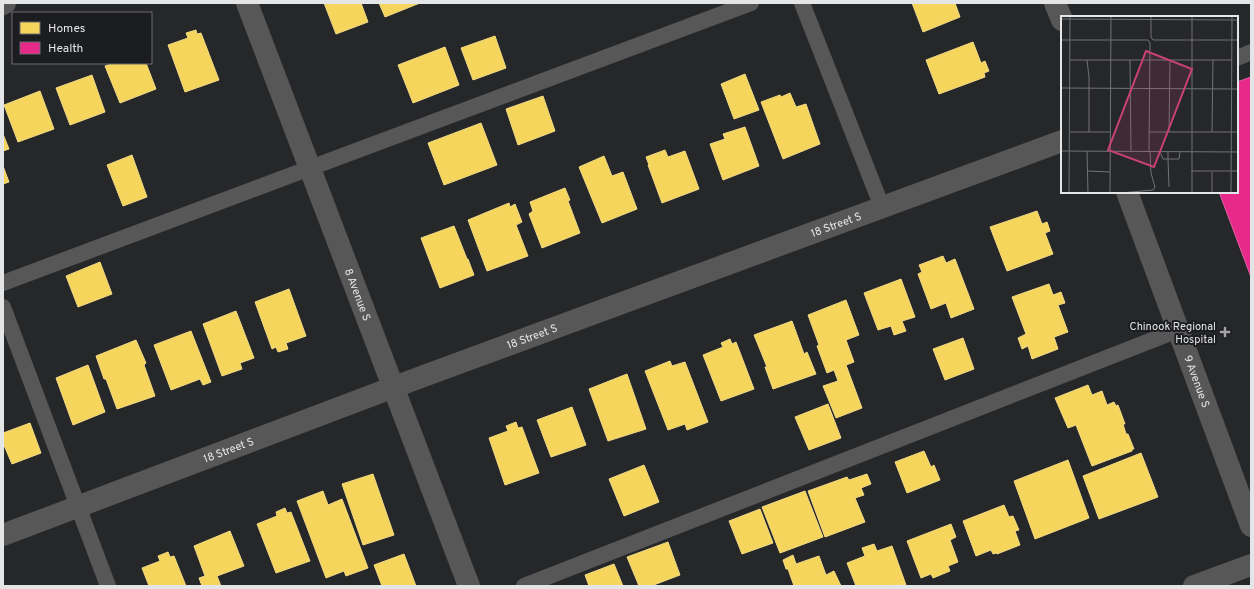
<svg xmlns="http://www.w3.org/2000/svg" width="1254" height="589" font-family="Overpass,sans-serif">
<rect width="100%" height="100%" fill="#262729"/>
<g fill="#f6d55c" stroke="#f1da86">
<path d="M324 3H361L368 22 336 34Z"/>
<path d="M379 3H420L385 17Z"/>
<path d="M912 3H955L960 17 923 32Z"/>
<path d="M196 30 197 34 201 33 219 80 185 92 168 45 188 38 186 33Z"/>
<path d="M495 36 506 68 473 80 461 48Z"/>
<path d="M973 42 981 63 985 61 989 71 984 73 985 77 939 94 926 60Z"/>
<path d="M445 47 459 85 413 103 398 65Z"/>
<path d="M114 63H146L156 89 120 103 105 66Z"/>
<path d="M745 74 759 110 734 119 721 84Z"/>
<path d="M92 75 105 112 70 125 56 88Z"/>
<path d="M40 91 54 129 18 142 4 105Z"/>
<path d="M790 93 796 107 806 104 820 144 783 159 761 102 780 95 781 97Z"/>
<path d="M543 96 555 131 518 145 506 109Z"/>
<path d="M481 123 497 165 444 185 428 143Z"/>
<path d="M745 127 759 166 723 180 710 144 725 139 723 134Z"/>
<path d="M3 134 9 149 3 151Z"/>
<path d="M665 150 668 157 685 151 699 189 662 203 648 165H649L646 157Z"/>
<path d="M132 155 147 197 123 206 107 165Z"/>
<path d="M604 156 612 176 623 172 637 209 602 223 579 167Z"/>
<path d="M3 166 9 182 3 184Z"/>
<path d="M565 188 570 200 568 201 580 233 542 248 529 214 533 211 530 202Z"/>
<path d="M509 203 510 207 515 204 522 222 516 225 528 256 487 271 468 220Z"/>
<path d="M1037 211 1042 224 1047 222 1050 231 1045 233 1053 254 1007 271 990 227Z"/>
<path d="M454 226 467 259H468L474 275 440 288 421 238Z"/>
<path d="M943 256 946 263 955 259 974 309 951 318 946 303 931 309 918 274 922 272 919 265Z"/>
<path d="M100 262 112 294 78 307 66 276Z"/>
<path d="M901 279 915 317 902 321 906 331 894 335 891 326 878 330 864 293Z"/>
<path d="M1049 284 1053 295 1061 292 1065 303 1058 305 1068 332 1054 337 1058 349 1032 359 1028 346 1022 349 1018 338 1026 334 1012 297Z"/>
<path d="M289 289 306 336 286 343 288 349 278 352 276 347 272 349 255 302Z"/>
<path d="M846 300 859 335 846 340 854 362 846 365 862 408 836 418 823 386 838 381 834 370 827 373 817 346 819 345 808 315Z"/>
<path d="M236 311 254 358 240 363 242 369 222 376 203 324Z"/>
<path d="M792 321 804 354 807 352 816 374 773 389 765 367H767L754 335Z"/>
<path d="M191 331 211 382 203 385 200 379 171 390 154 345Z"/>
<path d="M963 338 974 369 945 380 933 349Z"/>
<path d="M730 339 732 344 736 342 754 389 721 401 703 355 723 347 721 343Z"/>
<path d="M136 340 146 363 144 365 155 396 117 409 106 379H104L96 356Z"/>
<path d="M670 361 672 366 685 362 708 422 687 430 685 424 668 430 645 371Z"/>
<path d="M88 365 105 412 73 425 56 378Z"/>
<path d="M627 374 646 429 608 441 589 389Z"/>
<path d="M1088 385 1092 395 1102 391 1107 405 1114 402 1116 406 1118 405 1125 424H1123L1126 434H1128L1134 449H1132V451L1092 466 1076 425 1068 428 1055 398Z"/>
<path d="M828 404 841 438 809 450 795 417Z"/>
<path d="M572 407 586 445 551 457 537 420Z"/>
<path d="M516 422 518 428 522 427 539 473 505 485 489 438 508 431 506 426Z"/>
<path d="M30 423 41 453 12 464 3 443V433Z"/>
<path d="M924 451 931 467 934 465 940 480 907 493 895 462Z"/>
<path d="M1141 453 1158 497 1099 519 1083 476Z"/>
<path d="M1068 460 1089 518 1035 539 1014 481Z"/>
<path d="M644 465 659 502 624 516 609 479Z"/>
<path d="M373 474 394 535 363 545 342 484Z"/>
<path d="M867 474 871 484 861 488 864 495 855 498 865 522 825 537 808 491 847 477 849 480Z"/>
<path d="M323 491 328 505 342 499 368 568 346 576 344 571 326 578 297 501Z"/>
<path d="M805 491 823 537 780 553 762 507Z"/>
<path d="M1004 505 1009 517 1013 516 1019 530 1015 531 1020 545 997 554 996 553 993 554 991 550 976 556 963 521Z"/>
<path d="M285 508 287 513 291 512 310 561 276 573 257 524 277 516 276 512Z"/>
<path d="M760 509 773 543 742 554 729 521Z"/>
<path d="M951 524 956 537 950 540 958 562 948 566 950 571 933 578 931 574 921 578 907 541Z"/>
<path d="M230 531 244 566 217 576 221 586H202L199 578 205 576 194 546Z"/>
<path d="M668 542 680 575 651 586H639L627 557Z"/>
<path d="M874 544 877 551 892 546 906 585 856 586 847 563 865 556 862 548Z"/>
<path d="M168 552 170 557 174 556 186 586H149L142 568 160 561 158 556Z"/>
<path d="M404 554 416 586H382L374 565Z"/>
<path d="M793 555 796 564 819 556 826 575 834 571 841 586H794L788 569H786L783 560Z"/>
<path d="M614 564 623 586H589L585 575Z"/>
</g>
<path fill="#e7298a" stroke="#e661a6" d="M1251 77V277L1219 192H1237V82Z"/>
<g fill="none" stroke-linecap="round" stroke-linejoin="round">
<g stroke="#575758" stroke-width="16">
<path d="M802 3 882 207"/>
<path d="M1237 58 1251 52"/>
<path d="M3 283 751 3"/>
<path d="M3 307 108 586"/>
<path d="M524 586 1178 330"/>
</g>
<g stroke="#575758" stroke-width="22">
<path id="s1" d="M247 3 469 586"/>
<path d="M1055 3 1062 20"/>
<path d="M3 4 5 3"/>
<path id="s2" d="M1127 192 1251 526"/>
<path id="s3" d="M3 535 394 387 1062 141"/>
<path d="M1194 586 1251 565"/>
</g>
</g>
<path fill="#a2a2a4" stroke="#1c1d20" stroke-width="1.5" d="M1223 326h4v4h4v4h-4v4h-4v-4h-4v-4h4z"/>
<g text-anchor="middle" stroke-width="4" stroke-linejoin="round" paint-order="stroke">
<g font-size="11" fill="#e4e5e7" stroke="#1c1d20">
<text dy="4" stroke="none"><textPath href="#s3" startOffset="889">18 Street S</textPath></text>
<text dy="4" stroke="none"><textPath href="#s1" startOffset="312">8 Avenue S</textPath></text>
<text dy="4" stroke="none"><textPath href="#s3" startOffset="565">18 Street S</textPath></text>
<text dy="4" stroke="none"><textPath href="#s2" startOffset="202">9 Avenue S</textPath></text>
<text dy="4" stroke="none"><textPath href="#s3" startOffset="241">18 Street S</textPath></text>
</g>
<g font-size="11" fill="#e4e5e7" stroke="#1c1d20" text-anchor="end">
<text x="1216" y="330">Chinook Regional<tspan x="1216" dy="13">Hospital</tspan></text>
</g>
</g>
<g transform="translate(1061 16)">
<rect width="177" height="177" fill="#262729"/>
<path fill="none" stroke="#727375" stroke-width="1" d="M90 0V21L92 24H177M0 3 177 4M0 24H87L89 27 88 136M9 44H171M26 44 28 61V116M69 44 70 136M0 72 177 73M9 116H49M88 116H177M108 116 109 44M151 116 152 44M0 135 177 136M26 135 27 177M99 136 102 143H107L108 171M107 136V143H118L119 136M27 155 49 156M130 155H177M151 156V177M8 177 9 0M49 177 50 0M59 177 92 174 94 171 90 157 89 136M131 177V0M170 177 171 0"/>
<path fill="#c94177" fill-opacity="0.15" stroke="#c94177" stroke-width="2" d="M85 35 131 53 93 151 47 134Z"/>
<rect width="177" height="177" fill="none" stroke="#e4e5e7" stroke-width="2"/>
</g>
<rect width="1254" height="589" fill="none" stroke="#e4e5e7" stroke-width="8"/>
<rect x="12" y="12" width="140" height="52" fill="#1c1d20" stroke="#6c6d70"/>
<rect x="20" y="22" width="20" height="12" fill="#f6d55c" stroke="#6c6d70"/>
<text x="48" y="32" font-size="12" fill="#e4e5e7">Homes</text>
<rect x="20" y="42" width="20" height="12" fill="#e7298a" stroke="#6c6d70"/>
<text x="48" y="52" font-size="12" fill="#e4e5e7">Health</text>
</svg>
